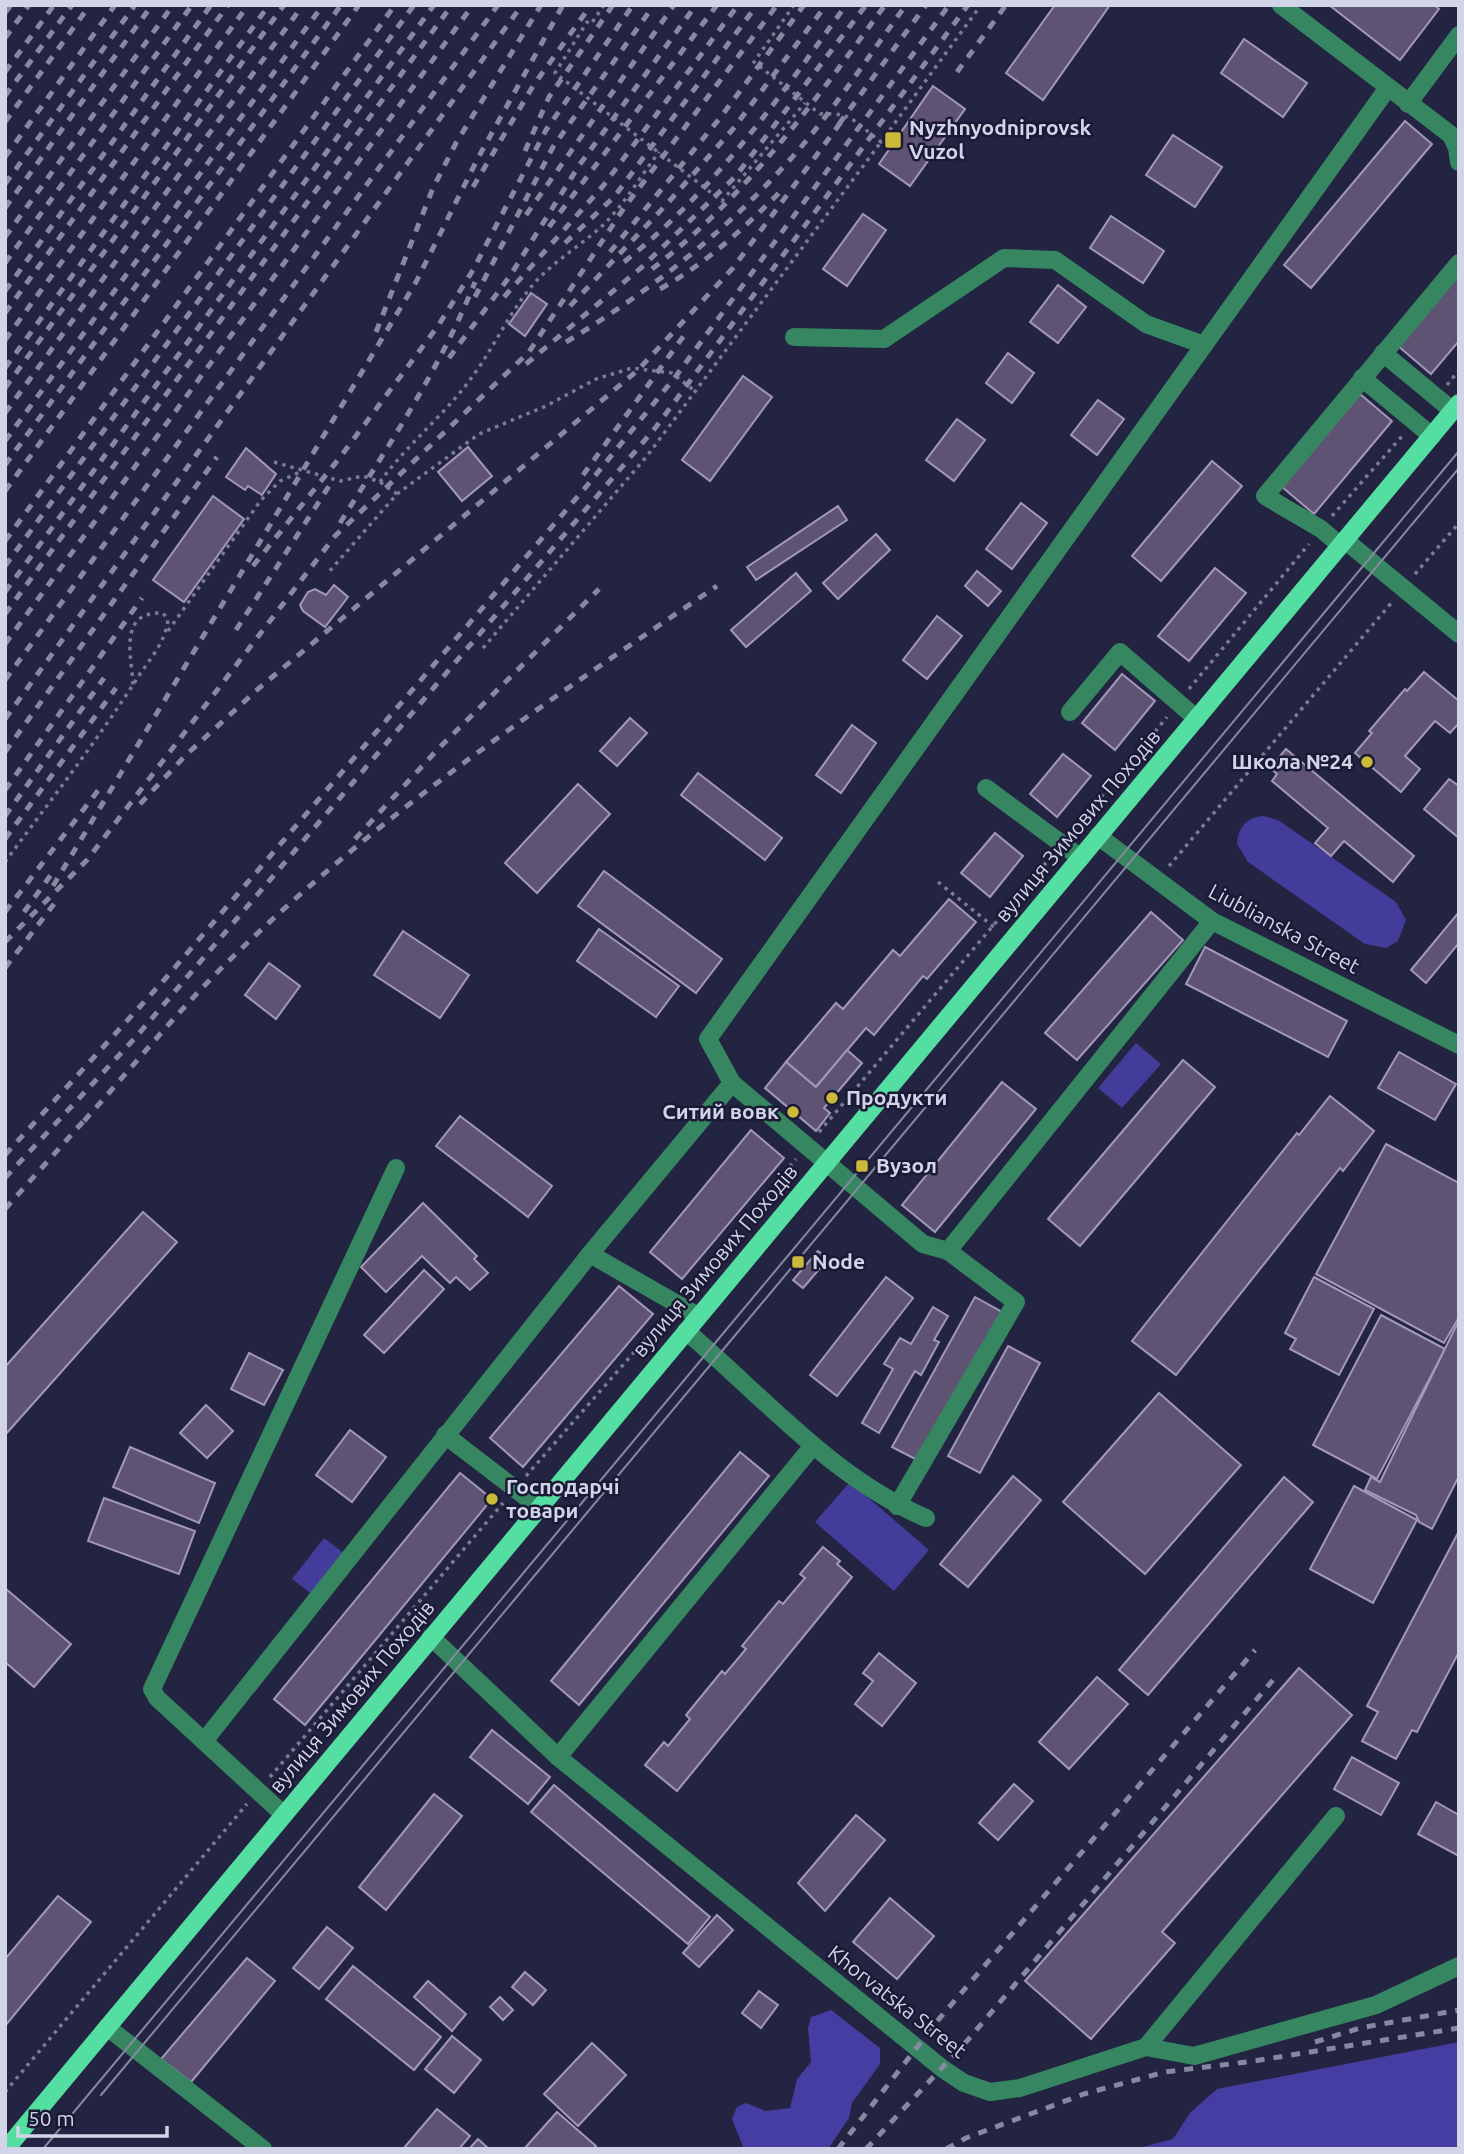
<svg xmlns="http://www.w3.org/2000/svg" width="1464" height="2154" font-family="Ubuntu,sans-serif">
<rect width="100%" height="100%" fill="#232441"/>
<g fill="#433c9a">
<path d="M1264 816 1278 820 1396 902 1406 920 1398 941 1386 948 1365 944 1248 862 1237 844C1238 827 1247 817 1264 816Z"/>
<path d="M1136 1043 1161 1064 1122 1108 1098 1088Z"/>
<path d="M850 1482 929 1550 894 1591 815 1522Z"/>
<path d="M324 1538 345 1554 313 1595 292 1579Z"/>
</g>
<g fill="#453da2">
<path d="M831 2010 880 2048V2064L852 2103 849 2118 828 2149H744L732 2119 737 2107 746 2103 765 2111 790 2108 797 2079 811 2062 808 2028 811 2017Z"/>
<path d="M1459 2042V2149H1135L1173 2139 1190 2113 1217 2089Z"/>
</g>
<g fill="#5f5373" stroke="#a397ba" stroke-width="2">
<path d="M1055 5H1110L1043 100 1006 73Z"/>
<path d="M1329 5H1434L1439 9 1400 60Z"/>
<path d="M1244 39 1307 83 1283 117 1221 73Z"/>
<path d="M933 86 965 109 910 186 879 164Z"/>
<path d="M1405 121 1432 144 1311 288 1284 265Z"/>
<path d="M1173 135 1222 167 1195 207 1146 175Z"/>
<path d="M863 214 886 230 847 286 823 269Z"/>
<path d="M1111 216 1164 251 1143 283 1090 248Z"/>
<path d="M1459 275V341L1431 374 1398 346Z"/>
<path d="M1058 285 1086 307 1058 343 1030 322Z"/>
<path d="M531 293 547 304 525 336 509 324Z"/>
<path d="M1008 353 1034 373 1012 403 986 383Z"/>
<path d="M743 376 772 397 710 481 682 460Z"/>
<path d="M1360 394 1392 421 1314 514 1282 487Z"/>
<path d="M1098 400 1124 419 1097 455 1071 435Z"/>
<path d="M957 419 985 440 954 481 926 460Z"/>
<path d="M468 447 492 476 462 501 438 472Z"/>
<path d="M246 448 276 474 262 495 248 486 245 490 226 477Z"/>
<path d="M1212 461 1242 486 1161 581 1132 556Z"/>
<path d="M213 496 244 519 184 602 153 580Z"/>
<path d="M1021 503 1047 523 1012 569 986 549Z"/>
<path d="M838 506 847 520 756 580 747 567Z"/>
<path d="M876 534 890 550 838 599 823 583Z"/>
<path d="M1215 568 1246 593 1189 661 1158 636Z"/>
<path d="M977 571 1001 591 988 606 965 586Z"/>
<path d="M796 573 811 591 746 647 731 630Z"/>
<path d="M334 585 348 597 325 627 303 611 300 605 308 592 315 589 326 595Z"/>
<path d="M937 616 962 636 927 679 903 660Z"/>
<path d="M1424 672 1459 701V723L1450 733 1435 721 1405 756 1420 769 1401 792 1355 753 1372 733 1369 731 1405 689 1407 691Z"/>
<path d="M1122 674 1155 701 1115 750 1082 723Z"/>
<path d="M630 718 647 733 617 766 600 751Z"/>
<path d="M852 725 876 743 841 793 816 775Z"/>
<path d="M1286 749 1414 856 1393 882 1344 841 1331 856 1315 843 1328 828 1272 781 1277 774 1270 768Z"/>
<path d="M1063 754 1091 776 1057 817 1030 794Z"/>
<path d="M698 773 782 838 765 860 681 795Z"/>
<path d="M1449 779 1459 786V838L1424 809Z"/>
<path d="M578 784 610 814 537 893 505 863Z"/>
<path d="M995 833 1023 856 990 897 961 873Z"/>
<path d="M604 871 722 959 696 993 578 906Z"/>
<path d="M949 899 976 922 927 979 923 976 874 1035 866 1028 816 1087 786 1062 836 1003 843 1009 893 950 900 956Z"/>
<path d="M1151 912 1183 940 1077 1060 1045 1033Z"/>
<path d="M1459 912V943L1426 983 1411 970Z"/>
<path d="M599 929 679 986 656 1017 577 961Z"/>
<path d="M403 931 469 975 440 1018 374 975Z"/>
<path d="M1205 947 1347 1021 1328 1057 1186 984Z"/>
<path d="M269 963 300 986 276 1019 245 995Z"/>
<path d="M847 1050 862 1063 824 1108 830 1113 816 1131 765 1088 786 1062 816 1087Z"/>
<path d="M1399 1052 1456 1084 1435 1120 1378 1088Z"/>
<path d="M1183 1060 1215 1087 1080 1246 1048 1219Z"/>
<path d="M1002 1082 1036 1109 935 1232 902 1205Z"/>
<path d="M1330 1096 1374 1131 1343 1171 1340 1168 1176 1375 1132 1341 1297 1133 1299 1135Z"/>
<path d="M460 1116 552 1186 528 1217 436 1146Z"/>
<path d="M751 1130 784 1158 682 1279 650 1252Z"/>
<path d="M1386 1144 1459 1183V1317L1444 1343 1316 1274Z"/>
<path d="M423 1203 477 1256 474 1259 488 1273 470 1290 456 1277 450 1283 422 1256 386 1292 361 1267Z"/>
<path d="M143 1212 177 1242 5 1435V1367Z"/>
<path d="M818 1251 828 1259 803 1288 793 1280Z"/>
<path d="M424 1270 444 1289 384 1353 364 1335Z"/>
<path d="M886 1277 913 1298 837 1396 810 1375Z"/>
<path d="M1314 1277 1374 1309 1339 1375 1290 1349 1296 1339 1285 1333Z"/>
<path d="M619 1286 653 1314 523 1467 490 1438Z"/>
<path d="M975 1297 1002 1312 919 1461 892 1447Z"/>
<path d="M933 1307 948 1316 934 1340 939 1342 921 1375 915 1371 879 1433 862 1423 893 1369 884 1364 900 1338 911 1344Z"/>
<path d="M1381 1315 1445 1349 1377 1479 1313 1445Z"/>
<path d="M1459 1320V1476L1432 1529 1419 1522 1416 1515 1365 1490 1371 1477 1380 1482Z"/>
<path d="M1008 1346 1040 1363 980 1473 948 1456Z"/>
<path d="M249 1353 283 1370 264 1405 231 1389Z"/>
<path d="M1159 1393 1241 1465 1145 1574 1063 1502Z"/>
<path d="M206 1405 233 1431 207 1458 180 1433Z"/>
<path d="M350 1430 386 1457 352 1502 316 1475Z"/>
<path d="M130 1447 215 1483 199 1523 113 1487Z"/>
<path d="M740 1452 769 1476 579 1705 551 1681Z"/>
<path d="M460 1473 492 1499 305 1725 274 1699Z"/>
<path d="M1013 1476 1041 1500 968 1587 940 1564Z"/>
<path d="M1284 1477 1313 1502 1148 1695 1119 1670Z"/>
<path d="M1354 1486 1417 1520 1373 1603 1310 1569Z"/>
<path d="M104 1498 195 1531 179 1574 88 1541Z"/>
<path d="M1459 1531V1652L1417 1732 1412 1730 1396 1759 1362 1741 1378 1712 1367 1706Z"/>
<path d="M823 1547 840 1561 837 1564 852 1577 677 1791 645 1765 664 1742 668 1746 690 1719 686 1715 722 1671 725 1674 746 1649 742 1646 779 1601 783 1604 805 1578 800 1574Z"/>
<path d="M6 1589 71 1644 34 1687 5 1662Z"/>
<path d="M879 1653 916 1683 882 1726 855 1704 873 1681 863 1673Z"/>
<path d="M1299 1668 1352 1715 1162 1932 1175 1943 1091 2039 1025 1981Z"/>
<path d="M1097 1677 1128 1704 1069 1769 1039 1742Z"/>
<path d="M492 1730 550 1777 528 1804 470 1757Z"/>
<path d="M1352 1757 1399 1783 1381 1815 1334 1789Z"/>
<path d="M1014 1784 1033 1801 998 1840 979 1823Z"/>
<path d="M554 1785 710 1917 688 1944 531 1812Z"/>
<path d="M434 1794 462 1816 386 1910 359 1887Z"/>
<path d="M1436 1802 1459 1815V1856L1418 1834Z"/>
<path d="M856 1815 885 1840 825 1911 798 1883Z"/>
<path d="M58 1896 91 1922 5 2026V1959Z"/>
<path d="M890 1898 934 1936 897 1979 853 1942Z"/>
<path d="M717 1915 733 1930 699 1967 683 1953Z"/>
<path d="M327 1927 353 1948 319 1989 293 1968Z"/>
<path d="M247 1958 275 1981 191 2082 161 2059Z"/>
<path d="M353 1966 441 2037 414 2070 326 1999Z"/>
<path d="M525 1972 546 1990 533 2005 512 1987Z"/>
<path d="M428 1981 466 2014 452 2031 414 1997Z"/>
<path d="M759 1991 778 2005 761 2028 742 2013Z"/>
<path d="M500 1997 513 2010 503 2020 490 2007Z"/>
<path d="M452 2036 481 2060 454 2093 425 2069Z"/>
<path d="M592 2043 626 2075 578 2126 544 2094Z"/>
<path d="M437 2109 470 2136 459 2149H403Z"/>
<path d="M557 2112 596 2146 593 2149H524Z"/>
<path d="M478 2139 489 2149H469Z"/>
</g>
<g fill="none" stroke-linecap="round" stroke-linejoin="round">
<g stroke="#7b7c94" stroke-width="3.5" stroke-dasharray="3.5 5" stroke-linecap="butt">
<path d="M604 5 591 24 587 22 555 73 722 201 805 103"/>
<path d="M794 5 754 62 820 114C854 112 855 123 881 142L981 5"/>
<path d="M1447 385 1459 370"/>
<path d="M274 462 340 481 363 476 380 482 397 494 327 574"/>
<path d="M380 482C408 443 445 415 472 377 493 349 508 315 531 287 550 264 577 248 600 228 622 208 640 177 659 152"/>
<path d="M397 494 479 434 546 406 596 379 632 368 672 373 696 392"/>
<path d="M1332 516 1403 435"/>
<path d="M1415 574 1459 523"/>
<path d="M168 631 261 500 280 481 300 472"/>
<path d="M483 648 647 456 881 142"/>
<path d="M1189 689 1309 544"/>
<path d="M1074 830 1167 717"/>
<path d="M5 862C50 801 97 741 138 677 150 659 166 641 168 620L163 613C117 611 132 657 133 685"/>
<path d="M1169 866 1392 602"/>
<path d="M938 882 994 927"/>
<path d="M819 1132 1051 857"/>
<path d="M687 1291 796 1159"/>
<path d="M526 1476 664 1318"/>
<path d="M270 1777 503 1503"/>
<path d="M5 2092 247 1804"/>
</g>
<g stroke="#358661" stroke-width="18">
<path d="M1281 5 1451 135 1457 148 1459 162"/>
<path d="M1408 104 1459 35"/>
<path d="M794 337 884 339 1004 258 1055 260 1146 324 1204 345"/>
<path d="M1383 353 1453 411"/>
<path d="M1362 378 1432 436"/>
<path d="M1346 541 1459 634"/>
<path d="M1341 546 1321 529 1265 496 1459 263"/>
<path d="M1070 712 1120 652 1197 719"/>
<path d="M986 788 1081 858"/>
<path d="M1098 836 1212 921 1459 1045"/>
<path d="M732 1083 923 1244 948 1251"/>
<path d="M590 1254 698 1316"/>
<path d="M686 1331C763 1396 831 1477 926 1518"/>
<path d="M445 1435 539 1507"/>
<path d="M897 1506 1016 1302 948 1251 1212 921"/>
<path d="M431 1637 558 1757 943 2069 964 2083 990 2092 1020 2088 1146 2047 1336 1816"/>
<path d="M205 1740 590 1254 732 1083 708 1039 1387 89"/>
<path d="M558 1757 812 1447"/>
<path d="M284 1815 157 1698 152 1689 396 1168"/>
<path d="M107 2027 263 2149"/>
<path d="M1146 2047 1194 2056 1376 2005 1459 1966"/>
</g>
<path stroke="#55dea2" stroke-width="18" d="M6 2149 1459 403"/>
<g stroke="#8789a0" stroke-width="2">
<path d="M101 2095 1459 468"/>
<path d="M43 2149 1459 451"/>
</g>
<g stroke="#8789a0" stroke-width="5" stroke-dasharray="9 9" stroke-linecap="butt">
<path d="M5 13 11 5"/>
<path d="M5 38 29 5"/>
<path d="M5 72 54 5"/>
<path d="M957 72 1006 5"/>
<path d="M5 96 72 5"/>
<path d="M5 122 90 5"/>
<path d="M839 124 926 5"/>
<path d="M525 151 549 97 613 5"/>
<path d="M5 157 115 5"/>
<path d="M5 184 135 5"/>
<path d="M473 187 533 86 591 5"/>
<path d="M5 208 152 5"/>
<path d="M526 215 674 5"/>
<path d="M549 227 717 5"/>
<path d="M5 237 173 5"/>
<path d="M565 243 614 197 757 5"/>
<path d="M610 252 720 118 804 5"/>
<path d="M624 262C715 190 779 98 846 5"/>
<path d="M5 263 192 5"/>
<path d="M652 269C747 196 815 101 885 5"/>
<path d="M660 289C707 263 744 228 782 190"/>
<path d="M5 291 211 5"/>
<path d="M475 297 553 147 654 5"/>
<path d="M504 297 603 186 738 5"/>
<path d="M570 306 666 205 733 129 826 5"/>
<path d="M5 313 228 5"/>
<path d="M376 332 433 188 456 143 541 5"/>
<path d="M5 340 248 5"/>
<path d="M566 342C647 293 723 234 786 164 831 115 867 58 906 5"/>
<path d="M449 358 510 276 578 167 696 5"/>
<path d="M526 364 642 267 735 177 866 5"/>
<path d="M5 368 269 5"/>
<path d="M5 388 284 5"/>
<path d="M5 413 303 5"/>
<path d="M5 441 323 5"/>
<path d="M5 465 341 5"/>
<path d="M583 475 688 330"/>
<path d="M5 491 359 5"/>
<path d="M340 523C390 443 440 369 475 282"/>
<path d="M5 541 395 5"/>
<path d="M5 566 414 5"/>
<path d="M253 566 341 456 438 326 473 270 546 130 633 5"/>
<path d="M5 592 434 5"/>
<path d="M5 614 452 5"/>
<path d="M236 630 333 480"/>
<path d="M5 644 473 5"/>
<path d="M5 680 498 5"/>
<path d="M5 719 522 5"/>
<path d="M5 752 217 457"/>
<path d="M5 790 142 598"/>
<path d="M140 804 186 755 258 689 638 370 733 268 844 118"/>
<path d="M5 816 104 678"/>
<path d="M5 839 116 688"/>
<path d="M355 839 438 749 599 589"/>
<path d="M53 886 416 282 478 158 563 5"/>
<path d="M5 912 103 784"/>
<path d="M24 912 53 872"/>
<path d="M5 942 87 860 335 536 529 352 624 208 777 5"/>
<path d="M5 968 54 904"/>
<path d="M84 1121C136 1063 185 1002 241 949 385 810 552 698 717 586"/>
<path d="M5 1155 165 979 585 488 676 376 949 5"/>
<path d="M5 1178 136 1037 656 427 968 5"/>
<path d="M5 1209 89 1115"/>
<path d="M1315 2042 1360 2028 1459 2010"/>
<path d="M838 2149 939 2019 1255 1650"/>
<path d="M866 2149 967 2041 1278 1674"/>
<path d="M946 2149 966 2138 1084 2094 1165 2072 1254 2061 1459 2028"/>
</g>
</g>
<g fill="#cbb939" stroke="#1a1a36" stroke-width="2.5">
<rect x="884" y="131" width="18" height="18" rx="3.5"/>
<circle cx="1367" cy="762" r="7"/>
<circle cx="832" cy="1098" r="7"/>
<circle cx="793" cy="1112" r="7"/>
<rect x="855" y="1159" width="14" height="14" rx="3.5"/>
<rect x="791" y="1255" width="14" height="14" rx="3.5"/>
<circle cx="492" cy="1499" r="7"/>
</g>
<g text-anchor="middle" stroke-width="5" stroke-linejoin="round" paint-order="stroke">
<g font-size="21" font-weight="bold" fill="#d2d4e7" stroke="#1a1a36" text-anchor="start">
<text x="909" y="135">Nyzhnyodniprovsk<tspan x="909" dy="24">Vuzol</tspan></text>
<text x="1353" y="769" text-anchor="end">Школа №24</text>
<text x="846" y="1105">Продукти</text>
<text x="779" y="1119" text-anchor="end">Ситий вовк</text>
<text x="876" y="1173">Вузол</text>
<text x="812" y="1269">Node</text>
<text x="506" y="1494">Господарчі<tspan x="506" dy="24">товари</tspan></text>
</g>
<g font-size="21" fill="#d2d4e7" stroke="#1a1a36">
<text transform="translate(1078 826) rotate(-50)" y="7">вулиця Зимових Походів</text>
<text transform="translate(1284 929) rotate(28)" y="7">Liublianska Street</text>
<text transform="translate(715 1261) rotate(-50)" y="7">вулиця Зимових Походів</text>
<text transform="translate(352 1697) rotate(-50)" y="7">вулиця Зимових Походів</text>
<text transform="translate(897 2002) rotate(38)" y="7">Khorvatska Street</text>
</g>
</g>
<rect width="1464" height="2154" fill="none" stroke="#d2d4e7" stroke-width="14"/>
<path d="M18 2126v10h149v-10" fill="none" stroke="#d2d4e7" stroke-width="3.5"/>
<text x="28" y="2126" font-size="21" fill="#d2d4e7" stroke="#1a1a36" stroke-width="5" paint-order="stroke">50 m</text>
</svg>
